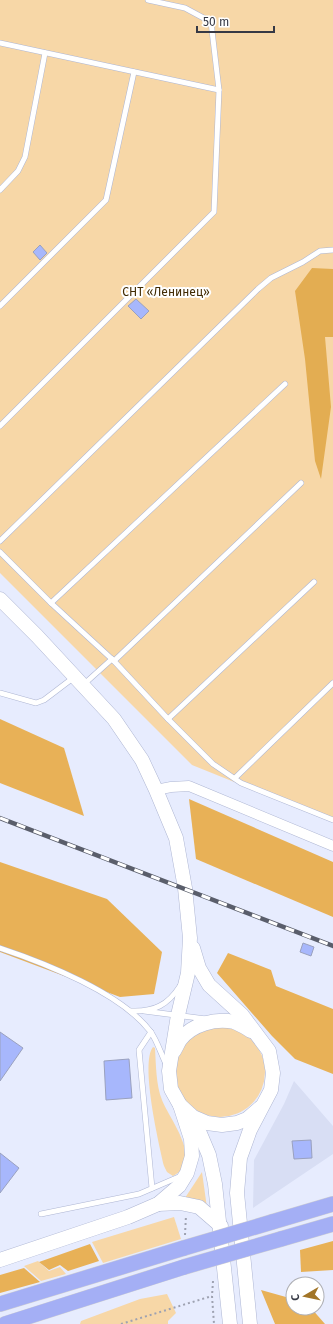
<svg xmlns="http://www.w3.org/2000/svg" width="333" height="1324" font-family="'Fira Sans',sans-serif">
<rect width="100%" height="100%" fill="#e7ecfe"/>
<path fill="#d8def4" d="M294 1081 333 1126V1154L253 1208 254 1160 284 1104Z"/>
<g fill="#f7d7a7">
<path d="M0 0H333V822L192 765 0 573Z"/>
<circle cx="220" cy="1072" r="45"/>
<path d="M153 1047 155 1048C156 1065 156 1085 162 1100 170 1120 204 1161 173 1176L167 1172 164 1166C159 1144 140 1063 153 1047Z"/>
<path d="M202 1172 207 1208 183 1201Z"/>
<path d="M174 1217 181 1239 103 1263 92 1242Z"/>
<path d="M38 1261 49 1271 60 1267 66 1274 41 1281 24 1266Z"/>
<path d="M167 1294 176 1313 168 1321V1324H80L81 1321 140 1299Z"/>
</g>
<g fill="#e8b157">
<path d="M0 719 64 748 84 816 0 783Z"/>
<path d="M189 799 333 862V917L196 859Z"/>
<path d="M0 862 107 899 162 952 154 994 120 997 0 952Z"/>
<path d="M228 953 271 970 276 986 333 1009V1074L295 1059 272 1036 217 973Z"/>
<path d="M333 1241V1270L301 1272 300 1250Z"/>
<path d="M90 1244 99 1261 68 1271 60 1265 49 1270 39 1262Z"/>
<path d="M24 1268 40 1282 0 1293V1275Z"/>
<path d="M261 1290 293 1299V1308H311L325 1324H275Z"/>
</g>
<path fill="#e3ad52" d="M312 268 333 269V337H325L331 407 321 479 315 461 305 359 295 291Z"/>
<g fill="#a7b7fc" stroke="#9aa1be">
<path d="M40 245 47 253 40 260 33 252Z"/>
<path d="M136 299 149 311 141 319 128 306Z"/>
<path d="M303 943 314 947 311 956 300 952Z"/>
<path d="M0 1032 23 1048 0 1081Z"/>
<path d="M129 1059 132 1098 106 1100 104 1061Z"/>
<path d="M311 1140 312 1158 294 1159 292 1141Z"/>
<path d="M0 1153 19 1168 0 1193Z"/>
</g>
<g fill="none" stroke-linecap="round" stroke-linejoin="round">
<g stroke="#aeb6d3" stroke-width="6">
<g id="lane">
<path d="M0 43 219 90"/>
<path d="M0 190 18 171 25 157 45 53"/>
<path d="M0 306 106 200 134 72"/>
<path d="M0 426 214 212 219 90 211 22 185 8 148 0"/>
<path d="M0 541 258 289 271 278 303 262 320 251 333 250"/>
<path d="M0 552 51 603 114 661 168 719 213 764 241 783 333 820"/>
<path d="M51 603 285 384"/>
<path d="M114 661 301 483"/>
<path d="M83 685 112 659"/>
<path d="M0 693 36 703 44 700 73 678"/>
<path d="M168 719 314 582"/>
<path d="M235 778 333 683"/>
<path d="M0 948C45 963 121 993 150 1031 157 1040 161 1054 166 1064"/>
<path d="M131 1011C154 1012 168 1005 180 986"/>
<path d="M144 1011 206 1019"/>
<path d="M151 1032 139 1050 152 1188"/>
<path d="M41 1214 139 1194 181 1176"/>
</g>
</g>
<g stroke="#aeb6d3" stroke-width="11">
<path id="street" d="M156 790 171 787 189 786 333 846"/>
</g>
<g stroke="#aeb6d3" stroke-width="15">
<g id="secondary">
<path d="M0 599 37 636 114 719 142 760 156 790 176 838 185 888 190 938 188 973 178 1015 169 1071 171 1089 180 1105 193 1117 207 1123 222 1125 237 1123 247 1119 261 1107"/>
<path d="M193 948 199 968 209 985 242 1015 269 1051 273 1073 271 1090 250 1130 240 1158 237 1193 250 1324"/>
<path d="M174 1051C176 1048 178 1043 180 1040 192 1024 216 1018 234 1022 240 1024 246 1028 251 1031"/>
<path d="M193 1117 209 1155 215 1184 230 1324"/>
<path d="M158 1204 180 1203 199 1207 221 1226"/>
<path d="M0 1260 128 1217 158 1204 179 1186 187 1173 192 1156 191 1139 180 1105"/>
</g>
</g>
<g stroke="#cfcfd2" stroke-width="16">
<g id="primary">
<path d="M272 1222 333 1204"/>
<path d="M281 1239 333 1224"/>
<path d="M0 1304 184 1248"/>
<path d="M5 1324 184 1267"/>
</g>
</g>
<g stroke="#9ea2b1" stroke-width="2" stroke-dasharray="2 3" stroke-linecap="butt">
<path d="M185 1235 186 1215"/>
<path d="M213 1281 212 1296 214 1324"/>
<path d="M121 1324 212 1296"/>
</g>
<use href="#lane" stroke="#fff" stroke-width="5"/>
<use href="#street" stroke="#fff" stroke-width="10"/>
<use href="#secondary" stroke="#fff" stroke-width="14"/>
<use href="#primary" stroke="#a4aff5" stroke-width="15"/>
<g stroke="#5a5e6b" stroke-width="4.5">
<path id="rail" d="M0 818 333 946"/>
</g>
<use href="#rail" stroke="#fff" stroke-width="3" stroke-dasharray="9" stroke-linecap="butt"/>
<g stroke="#cfcfd2" stroke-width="16" stroke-linecap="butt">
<g id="primary-bridge">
<path d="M184 1248 272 1222"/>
<path d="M184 1267 281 1239"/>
</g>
</g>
<use href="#primary-bridge" stroke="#a4aff5" stroke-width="15"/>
</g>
<g text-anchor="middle" stroke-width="4" stroke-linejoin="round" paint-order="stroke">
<g font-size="12" fill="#412b03" stroke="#fff">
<text x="166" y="296">СНТ «Ленинец»</text>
</g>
</g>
<g transform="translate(305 1296) rotate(261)"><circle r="19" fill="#ffffff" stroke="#afb0b5"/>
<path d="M0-3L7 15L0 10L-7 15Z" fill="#a27527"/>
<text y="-6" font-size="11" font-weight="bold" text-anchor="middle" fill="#363945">С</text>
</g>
<path d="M197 26v6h77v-6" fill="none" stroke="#363945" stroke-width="2"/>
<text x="203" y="26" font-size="12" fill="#363945" stroke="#ffffff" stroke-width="3" paint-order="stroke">50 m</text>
</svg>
